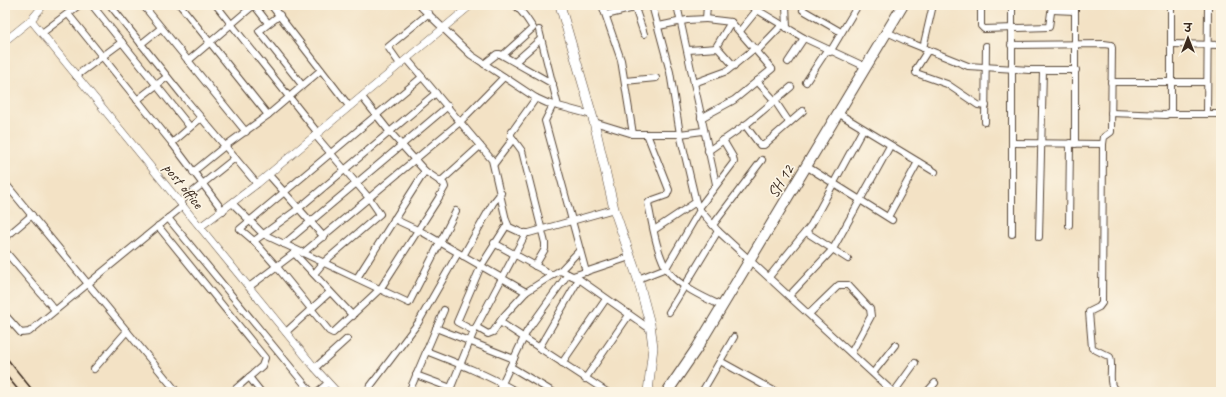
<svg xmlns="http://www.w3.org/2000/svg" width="1226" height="397" font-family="Caveat,'Playpen Sans Deva',sans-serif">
<rect width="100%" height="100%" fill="#fcf5e5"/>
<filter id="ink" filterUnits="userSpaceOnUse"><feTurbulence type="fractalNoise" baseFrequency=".025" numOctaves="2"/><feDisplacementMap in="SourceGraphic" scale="8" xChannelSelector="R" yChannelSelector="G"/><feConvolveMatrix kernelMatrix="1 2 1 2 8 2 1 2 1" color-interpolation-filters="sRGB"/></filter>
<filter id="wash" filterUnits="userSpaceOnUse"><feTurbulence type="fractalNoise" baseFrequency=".012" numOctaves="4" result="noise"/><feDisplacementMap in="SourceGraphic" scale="16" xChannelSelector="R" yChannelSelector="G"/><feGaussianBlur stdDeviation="0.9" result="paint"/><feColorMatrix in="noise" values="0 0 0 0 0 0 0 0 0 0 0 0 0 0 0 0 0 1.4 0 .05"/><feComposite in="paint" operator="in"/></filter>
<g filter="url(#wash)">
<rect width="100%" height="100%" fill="#f3e2c5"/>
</g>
<g filter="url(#ink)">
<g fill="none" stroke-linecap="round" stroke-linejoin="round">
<g stroke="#574637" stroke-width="8">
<g id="minor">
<path d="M92 5 190 127"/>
<path d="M110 5 182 95 257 184"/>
<path d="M143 5 246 132"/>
<path d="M180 5 268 115"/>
<path d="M216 5 317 132"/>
<path d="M254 5 268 23"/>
<path d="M271 5 349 106"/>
<path d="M419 5 471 55 536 98 547 103 592 115"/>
<path d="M602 5 621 60 633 134"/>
<path d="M634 5 644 34"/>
<path d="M652 5 670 72 680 134 696 202 700 210 718 231 893 392"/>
<path d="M677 5 716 184"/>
<path d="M749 5 804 38 866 67"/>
<path d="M786 5 787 28"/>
<path d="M981 5V26L984 29 1049 27 1052 5"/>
<path d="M1012 5V234"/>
<path d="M1075 5V144"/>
<path d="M803 10 841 32"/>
<path d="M1052 10 1075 11"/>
<path d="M68 14 172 143 223 211"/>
<path d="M280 15 259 31 302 85"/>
<path d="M606 15 646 5"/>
<path d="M659 26 687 20 706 19 707 5"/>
<path d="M539 30 558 106"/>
<path d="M740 31 761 5"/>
<path d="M887 32 906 41 968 66 1029 70H1076"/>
<path d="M42 33 79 5"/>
<path d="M141 44 161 28"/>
<path d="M1171 44 1221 45"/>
<path d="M1011 45 1104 44 1111 45 1112 48 1111 132 1104 137 1103 144 1102 303 1099 307 1089 312 1092 348 1110 357C1114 368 1105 388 1119 392"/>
<path d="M716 47 731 22"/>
<path d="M923 48 933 5"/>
<path d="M688 50 718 48 734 66"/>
<path d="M928 50 916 69V73L947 84 978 105 986 106"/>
<path d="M757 51 782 25"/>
<path d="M830 52 858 5"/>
<path d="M503 55 533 28C527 19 524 13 515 5"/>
<path d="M407 59 492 160 506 220 509 227 522 233H529L614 209"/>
<path d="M188 61 254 5"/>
<path d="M515 62 541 39"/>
<path d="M788 62 804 38"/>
<path d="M400 64 388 47 429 13"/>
<path d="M484 64 497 54H500L553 84"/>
<path d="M76 76 122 42"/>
<path d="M625 81 656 78"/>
<path d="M757 81 775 101 789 122"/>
<path d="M806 82 827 50"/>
<path d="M1111 82H1207"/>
<path d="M694 83 727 71 755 48"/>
<path d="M362 97 389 131 425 171"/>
<path d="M137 100 167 77"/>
<path d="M553 105 545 121 586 272"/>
<path d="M838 113 935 172"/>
<path d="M1111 113 1166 115 1171 112V5"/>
<path d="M1169 114H1221"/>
<path d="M1207 114 1208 5"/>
<path d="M701 118 734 100 772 69 731 22 706 19"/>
<path d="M594 122 633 134H680L703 131"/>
<path d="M985 122 986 46"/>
<path d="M745 125 760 145H764L803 111"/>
<path d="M647 134 669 190 667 195 650 201 648 203C652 223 657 255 668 271 680 287 705 298 722 306"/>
<path d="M172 143 201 118"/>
<path d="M1013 143 1103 144"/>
<path d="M708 151 748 123 791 87"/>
<path d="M494 164 513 139"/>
<path d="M806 166 892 220"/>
<path d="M193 172 225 146 268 115 321 70"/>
<path d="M269 175 324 237"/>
<path d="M440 182 480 146"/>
<path d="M5 183 177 392"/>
<path d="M180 202 235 158"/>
<path d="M233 204 263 234 409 303 456 211"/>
<path d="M699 208 734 162 733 157 723 140"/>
<path d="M888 217 918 162"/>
<path d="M168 218 311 392"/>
<path d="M394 219 424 233 526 292"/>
<path d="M713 225 762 160"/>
<path d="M1069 225 1070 143"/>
<path d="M158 226 265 358 262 366 232 392"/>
<path d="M654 230 696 202"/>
<path d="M806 232 848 259"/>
<path d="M1039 237 1043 70"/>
<path d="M5 238 32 215"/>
<path d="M254 241 298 209 436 93"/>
<path d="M494 243 552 275"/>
<path d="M284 244 448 106"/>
<path d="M5 251 55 310"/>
<path d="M294 253 353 316"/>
<path d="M303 253 460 122 504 77"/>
<path d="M463 256 493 203 501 193"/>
<path d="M535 266 545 249V243L522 151 511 136V133L536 98"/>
<path d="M560 271 580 250"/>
<path d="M314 274 324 262 380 214 369 198 315 135"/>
<path d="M573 276 630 257"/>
<path d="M769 277 811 225 863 129"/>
<path d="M357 278 425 171 444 184 445 187 438 199 381 288 333 333 329 331 277 267 254 241 240 229 422 77"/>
<path d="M638 279 666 268 700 210"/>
<path d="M249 287 297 251"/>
<path d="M789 296 833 249 890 146"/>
<path d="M669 312 718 231"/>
<path d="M809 314 839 285H848L870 309 871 316 851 353"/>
<path d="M5 315 21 333 29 332 183 206"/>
<path d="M500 322 607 392"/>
<path d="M476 327 488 334 493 332 503 317 526 292 557 272 560 271 568 274"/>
<path d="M436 328 514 359"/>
<path d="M474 331 457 322 481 266 507 225"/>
<path d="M286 332 330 292"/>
<path d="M539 348 579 279"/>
<path d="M426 351C457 363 488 375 517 392"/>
<path d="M720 361 776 392"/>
<path d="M562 363 606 299"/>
<path d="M511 367 553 392"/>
<path d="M315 368 347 339"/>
<path d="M94 369 127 331"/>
<path d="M873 373 895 345"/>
<path d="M416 375 451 388"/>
<path d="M249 377 261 392"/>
<path d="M585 379 629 315"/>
<path d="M317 392 328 383"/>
<path d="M366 392 418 323 458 253"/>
<path d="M409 392 444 310"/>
<path d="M449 392 474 331 526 233"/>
<path d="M498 392 527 331 568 274 579 279 650 329"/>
<path d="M702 392 734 337"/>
<path d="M894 392 915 363"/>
<path d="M927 392 935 383"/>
</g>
</g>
<g stroke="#574637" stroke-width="8">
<g id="tertiary">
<path d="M31 20 41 8 42 5"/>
<path d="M5 41 31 20 315 368 337 392"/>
<path d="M200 227 257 184 471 5"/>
</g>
</g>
<g stroke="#574637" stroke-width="10">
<path id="primary" d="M560 5 594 122 614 209 638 279 650 324 653 347 648 392"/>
</g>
<g stroke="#574637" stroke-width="12">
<path id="trunk" d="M667 392 697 348 903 5"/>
</g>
<use href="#minor" stroke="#fff" stroke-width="6"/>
<use href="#tertiary" stroke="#fff" stroke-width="7"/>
<use href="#primary" stroke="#fff" stroke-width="9"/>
<use href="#trunk" stroke="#fff" stroke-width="10"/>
<g stroke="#3b2a1e" stroke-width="1.5">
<path d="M5 356 34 392"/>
<path d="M5 374 20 392"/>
</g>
</g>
</g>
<g text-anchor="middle" stroke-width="3.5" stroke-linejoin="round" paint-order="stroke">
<g font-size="16" fill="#3b2a1e" stroke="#fcf5e5">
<text transform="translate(780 181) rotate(-59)" y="6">SH 12</text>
<text transform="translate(184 185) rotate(51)" y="6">post office</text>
</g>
</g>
<rect width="1226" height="397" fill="none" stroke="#fcf5e5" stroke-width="20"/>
<g transform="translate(1188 38)" stroke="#fcf5e5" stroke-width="3" paint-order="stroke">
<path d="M0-3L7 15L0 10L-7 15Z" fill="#3b2a1e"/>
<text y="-6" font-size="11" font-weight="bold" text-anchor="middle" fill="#3b2a1e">उ</text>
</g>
</svg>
